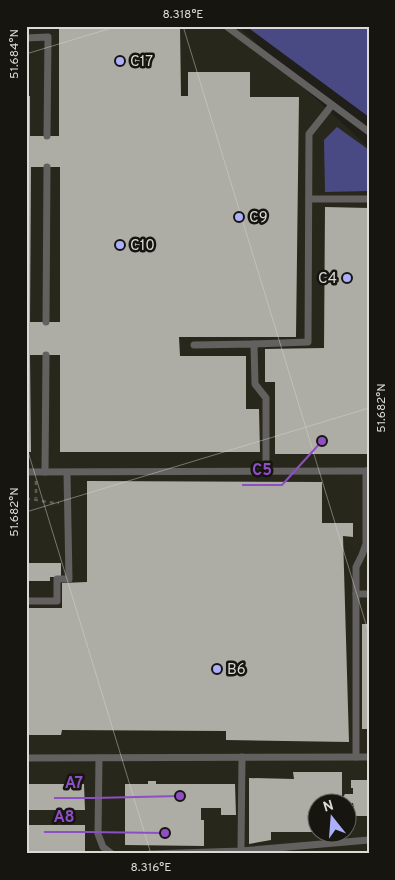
<svg xmlns="http://www.w3.org/2000/svg" width="395" height="880" font-family="Overpass,sans-serif">
<rect width="100%" height="100%" fill="#1f1e19"/>
<path fill="#28271b" fill-rule="evenodd" d="M26 26H238L369 148V853L26 854ZM318 802H348V832H318Z"/>
<g fill="#494a84">
<path d="M246 26H369V117Z"/>
<path d="M337 127 369 150V191L325 192 324 140Z"/>
</g>
<g fill="#adada5" fill-rule="evenodd">
<path d="M59 26H180L181 96H188V72H250V97H299L296 337H179L180 356H246V409H259L260 452H60V355H30L31 452H26V96H30V136H59ZM31 167H60V322H30Z"/>
<path d="M325 207 369 208V454H275V382H265V349L324 348Z"/>
<path d="M87 481 322 482V523H353V537L343 536 349 742 226 740V731L62 730 61 735H26V608H62V583L87 582Z"/>
<path d="M26 563H61V577H50V581H26Z"/>
<rect x="362" y="624" width="7" height="105"/>
<path d="M293 772H342V802H318V810H314V832H271V840L249 844V778L294 779Z"/>
<path d="M351 780H369V816H352V808H354L353 803H348L344 801 343 797 345 794H353V788H351Z"/>
<path d="M148 781H156V784H235L236 815H221V808H201V820H204V846L125 845V784H148Z"/>
<path d="M26 784H84L85 810H26Z"/>
<rect x="26" y="825" width="59" height="26"/>
</g>
<g fill="none" stroke-linecap="round" stroke-linejoin="round">
<g stroke="#5c5c57" stroke-width="2.5" stroke-dasharray="4 4" stroke-linecap="butt">
<path d="M36 481V498"/>
<path d="M26 499C37 499 47 503 59 503"/>
</g>
<g stroke="#62615f" stroke-width="7">
<path d="M226 26 369 132"/>
<path d="M26 38 48 37 47 136"/>
<path d="M309 199H369"/>
<path d="M46 322 47 167"/>
<path d="M254 344 308 342 309 134 332 105"/>
<path d="M194 345 254 344 255 384 266 398V472"/>
<path d="M26 472 369 471"/>
<path d="M45 472 46 355"/>
<path d="M356 594H369"/>
<path d="M26 601H57V579H69L67 473"/>
<path d="M356 757V567L362 555 366 544V471"/>
<path d="M26 758 369 757"/>
<path d="M99 758 98 834 103 847 112 854"/>
<path d="M241 851 242 757"/>
<path d="M150 854 241 851 369 840"/>
</g>
</g>
<path fill="none" stroke="#dadad6" stroke-width="1" stroke-opacity="0.45" d="M183 26 369 634M26 54 118 26M26 445 151 854M26 512 369 408"/>
<g fill="#acaffb" stroke="#161510" stroke-width="2">
<circle cx="120" cy="61" r="5"/>
<circle cx="239" cy="217" r="5"/>
<circle cx="120" cy="245" r="5"/>
<circle cx="347" cy="278" r="5"/>
<circle cx="217" cy="669" r="5"/>
</g>
<g text-anchor="middle" stroke-width="5" stroke-linejoin="round" paint-order="stroke">
<g font-size="15" fill="#dadad6" stroke="#161510" text-anchor="start">
<text x="130" y="66">C17</text>
<text x="249" y="222">C9</text>
<text x="130" y="250">C10</text>
<text x="337" y="283" text-anchor="end">C4</text>
<text x="227" y="674">B6</text>
</g>
</g>
<path fill="none" stroke="#8e4fc4" stroke-width="2" d="M322 441L282 485H242M180 796L93 798H54M165 833L85 832H44"/>
<g fill="#8e4fc4" stroke="#161510" stroke-width="2">
<circle cx="322" cy="441" r="5"/>
<circle cx="180" cy="796" r="5"/>
<circle cx="165" cy="833" r="5"/>
</g>
<g font-size="16" text-anchor="middle" font-weight="bold" fill="#8e4fc4" stroke="#161510" stroke-width="5" stroke-linejoin="round" paint-order="stroke">
<text x="262" y="475">C5</text>
<text x="74" y="788">A7</text>
<text x="64" y="822">A8</text>
</g>
<rect width="395" height="880" fill="none" stroke="#161510" stroke-width="55"/>
<g transform="translate(332 818) rotate(343)"><circle r="24" fill="#161510" stroke="#64645f"/>
<path d="M0-4L9 19L0 12L-9 19Z" fill="#acaffb"/>
<text y="-8" font-size="14" font-weight="bold" text-anchor="middle" fill="#dadad6">N</text>
</g>
<rect x="28" y="28" width="340" height="824" fill="none" stroke="#dadad6" stroke-width="2"/>
<g font-size="12" text-anchor="middle" fill="#dadad6">
<text x="183" y="18">8.318°E</text>
<text transform="translate(14 54) rotate(-90)" y="4">51.684°N</text>
<text transform="translate(381 408) rotate(-90)" y="4">51.682°N</text>
<text transform="translate(14 512) rotate(-90)" y="4">51.682°N</text>
<text x="151" y="871">8.316°E</text>
</g>
</svg>
